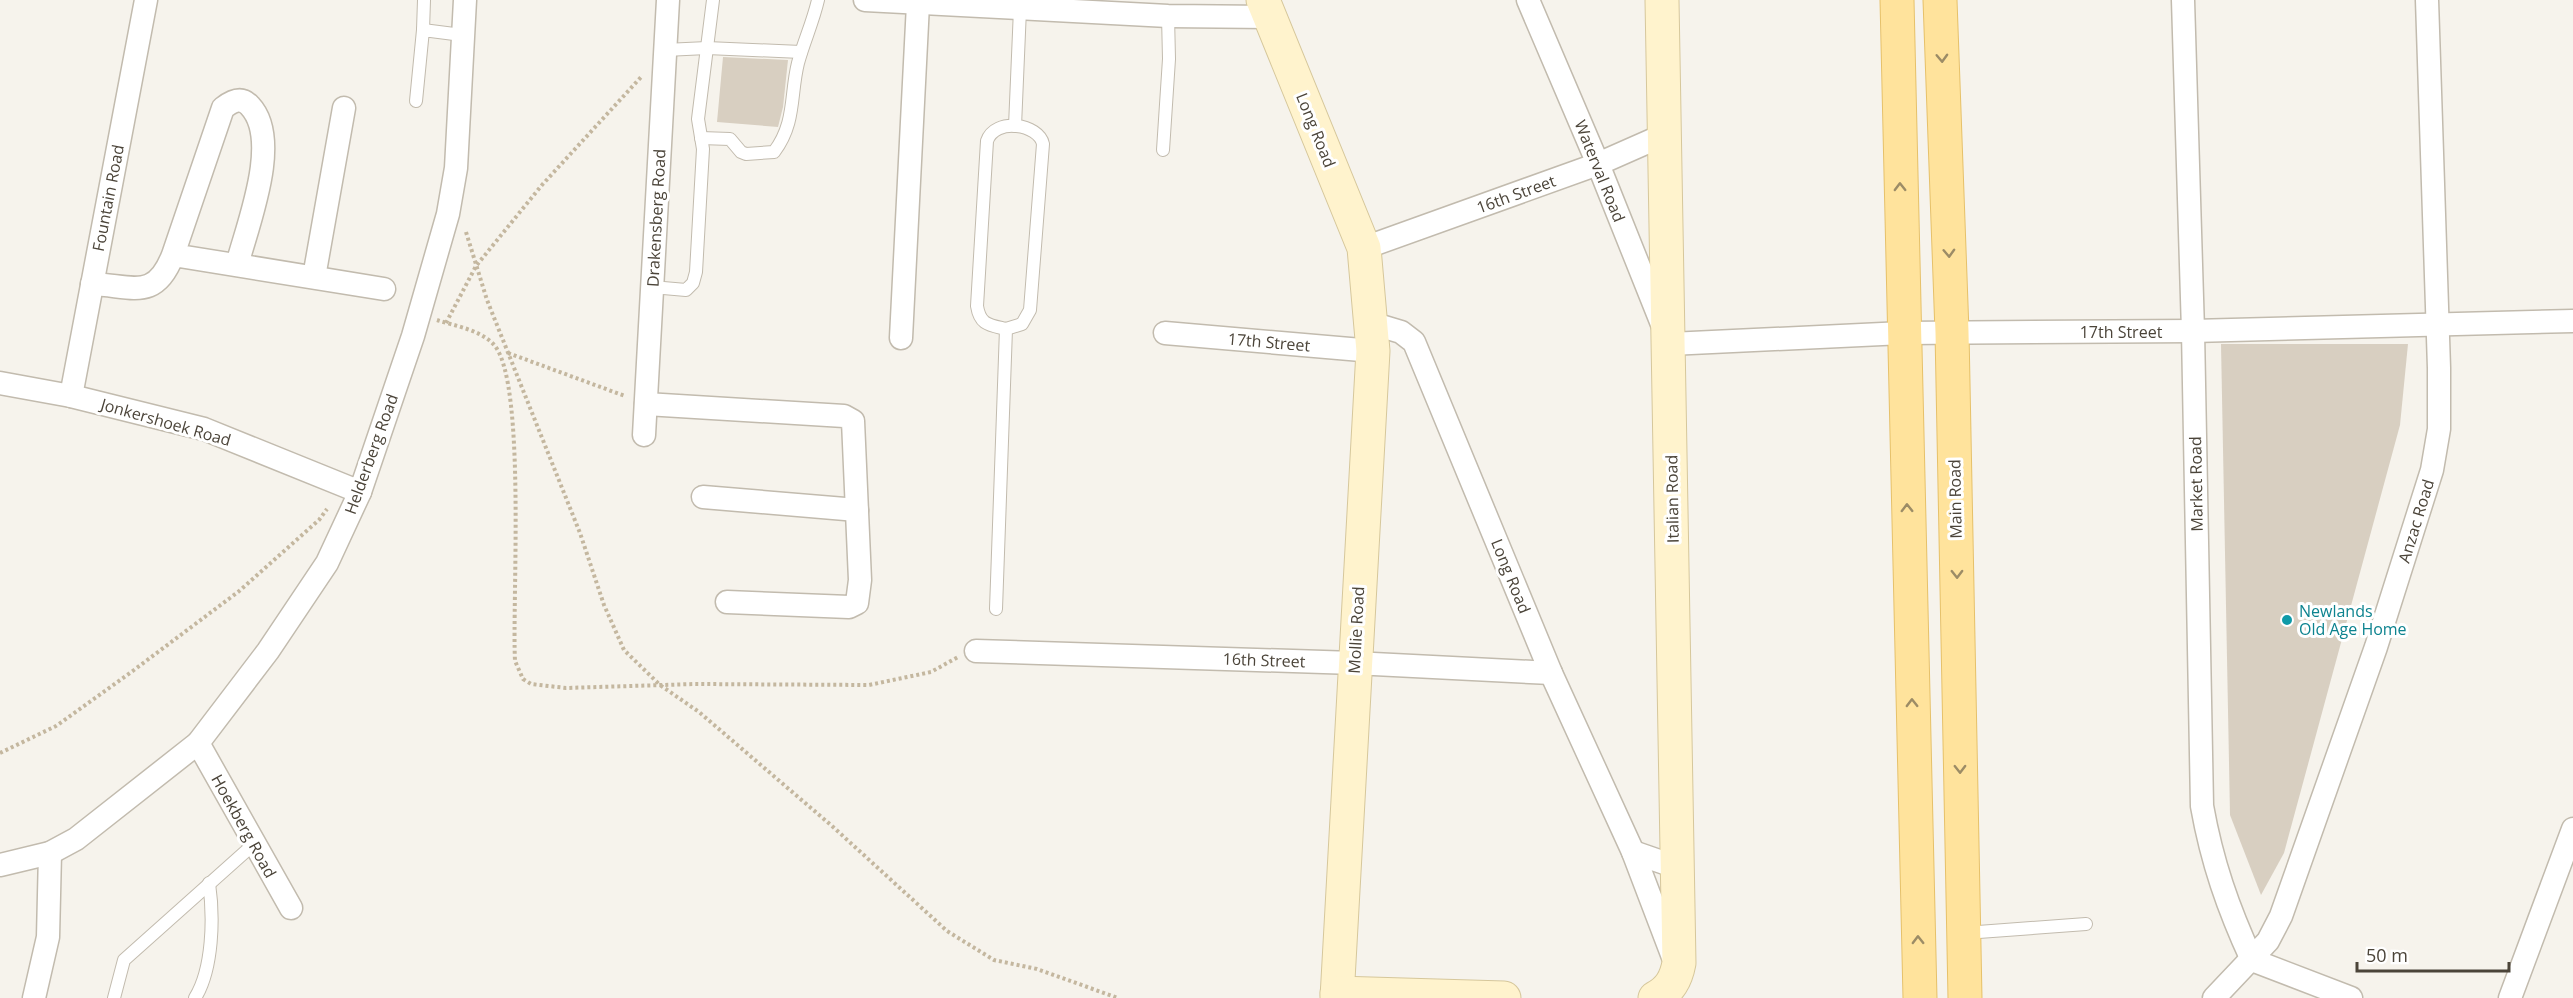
<svg xmlns="http://www.w3.org/2000/svg" width="2573" height="998" font-family="'Open Sans',sans-serif">
<rect width="100%" height="100%" fill="#f6f3ec"/>
<g fill="#d8cfc1">
<path d="M723 57 788 60 783 107 778 127 717 122Z"/>
<path d="M2221 344H2408L2400 425 2284 853 2261 895 2230 815Z"/>
</g>
<g fill="none" stroke-linecap="round" stroke-linejoin="round">
<g stroke="#c2bbae" stroke-width="14">
<g id="lane">
<path d="M423 30 424 0"/>
<path d="M665 50 707 48 801 52"/>
<path d="M416 101 423 30 462 35"/>
<path d="M1015 126 1020 9"/>
<path d="M701 138 730 139 741 152 746 154 774 152C796 123 790 95 798 63 804 41 813 22 818 0"/>
<path d="M1163 150 1169 59 1168 16"/>
<path d="M652 287 686 290 693 283 696 272 703 149 698 119 713 0"/>
<path d="M996 609 1006 329 1022 324 1030 310 1043 144C1039 124 995 117 987 141L977 306C980 325 989 325 1006 329"/>
<path d="M1965 933 2086 924"/>
<path d="M114 998 124 960 254 844"/>
<path d="M195 998C213 969 214 917 209 883"/>
</g>
</g>
<g stroke="#c2bbae" stroke-width="25">
<g id="street">
<path d="M865 0 1168 16 1270 17"/>
<path d="M1528 0 1598 164 1670 344 1903 333 2193 331 2573 321"/>
<path d="M2183 0 2193 331 2202 806C2212 862 2228 908 2252 960L2351 998"/>
<path d="M1364 248 1598 164 1666 134"/>
<path d="M314 277 344 108"/>
<path d="M92 284C134 286 155 301 173 255L223 108C232 101 241 96 250 106 282 140 247 226 237 265L384 289 173 255"/>
<path d="M1371 323 1401 332 1414 342 1551 673 1633 852 1673 957"/>
<path d="M1165 333 1373 351"/>
<path d="M901 338 918 4"/>
<path d="M0 383 71 396 204 429 360 492"/>
<path d="M71 396 146 0"/>
<path d="M646 404 844 416 853 421 860 580 857 603 849 607 727 602"/>
<path d="M644 435 668 0"/>
<path d="M703 497 857 510"/>
<path d="M976 651 1354 663 1551 673"/>
<path d="M198 743 291 908"/>
<path d="M1633 852 1679 868"/>
<path d="M0 865 50 853 76 839 198 743 268 651 327 563 360 492 413 336 448 214 456 168 465 0"/>
<path d="M34 998 48 937 50 853"/>
<path d="M2214 998 2268 941 2281 916 2376 647 2432 470 2439 429V368L2427 0"/>
<path d="M2510 998 2573 829"/>
</g>
</g>
<g stroke="#d6c79b" stroke-width="35">
<g id="secondary">
<path d="M1263 0 1364 248 1373 351 1337 998"/>
<path d="M1337 993 1504 998"/>
<path d="M1655 998C1670 990 1676 979 1679 963L1662 0"/>
</g>
</g>
<g stroke="#e6c16a" stroke-width="35">
<g id="primary">
<path d="M1897 0 1920 998"/>
<path d="M1940 0 1952 332 1965 998"/>
</g>
</g>
<g stroke="#c4b79f" stroke-width="4" stroke-dasharray="3 3" stroke-linecap="butt">
<path d="M466 232 487 300 580 533 604 605 624 650 660 685 699 712 832 826 947 931 994 960 1037 969 1118 998"/>
<path d="M437 320C455 326 482 330 495 346 526 386 512 601 515 661L523 679 531 684 566 688 695 684 869 685 931 672 958 657"/>
<path d="M446 323 476 266 542 185 642 76"/>
<path d="M508 353 625 396"/>
<path d="M0 753 56 726 134 670 238 592 319 520 327 509"/>
</g>
<use href="#lane" stroke="#fff" stroke-width="12"/>
<use href="#street" stroke="#fff" stroke-width="22"/>
<use href="#secondary" stroke="#fff3cd" stroke-width="33"/>
<use href="#primary" stroke="#ffe39c" stroke-width="33"/>
</g>
<defs><path id="oneway-chevron" d="M-2-3.5L2.5 0L-2 3.5" fill="none" stroke-width="1.6" stroke-linecap="round" stroke-linejoin="round" transform="scale(1.5)"/></defs>
<g stroke="#9c8c66">
<use href="#oneway-chevron" transform="translate(1942 58) rotate(88)"/>
<use href="#oneway-chevron" transform="translate(1900 187) rotate(-91)"/>
<use href="#oneway-chevron" transform="translate(1949 253) rotate(88)"/>
<use href="#oneway-chevron" transform="translate(1907 508) rotate(-91)"/>
<use href="#oneway-chevron" transform="translate(1957 574) rotate(89)"/>
<use href="#oneway-chevron" transform="translate(1912 703) rotate(-91)"/>
<use href="#oneway-chevron" transform="translate(1960 769) rotate(89)"/>
<use href="#oneway-chevron" transform="translate(1918 940) rotate(-91)"/>
</g>
<circle fill="#0f9aa8" stroke="#fff" stroke-width="2" cx="2287" cy="620" r="6"/>
<g text-anchor="middle" stroke-width="6" stroke-linejoin="round" paint-order="stroke">
<g font-size="16" fill="#4b4439" stroke="#fff">
<text transform="translate(1316 130) rotate(68)" y="6">Long Road</text>
<text transform="translate(1600 171) rotate(68)" y="6">Waterval Road</text>
<text transform="translate(1516 194) rotate(-20)" y="6">16th Street</text>
<text transform="translate(108 198) rotate(-79)" y="6">Fountain Road</text>
<text transform="translate(656 218) rotate(-87)" y="6">Drakensberg Road</text>
<text x="2121" y="338">17th Street</text>
<text transform="translate(1269 342) rotate(5)" y="6">17th Street</text>
<text transform="translate(166 422) rotate(16)" y="6">Jonkershoek Road</text>
<text transform="translate(371 454) rotate(-70)" y="6">Helderberg Road</text>
<text transform="translate(2196 484) rotate(-91)" y="6">Market Road</text>
<text transform="translate(1672 499) rotate(-91)" y="6">Italian Road</text>
<text transform="translate(1955 499) rotate(-91)" y="6">Main Road</text>
<text transform="translate(2416 521) rotate(-73)" y="6">Anzac Road</text>
<text transform="translate(1511 576) rotate(68)" y="6">Long Road</text>
<text transform="translate(1356 630) rotate(-87)" y="6">Mollie Road</text>
<text transform="translate(1264 660) rotate(2)" y="6">16th Street</text>
<text transform="translate(244 826) rotate(61)" y="6">Hoekberg Road</text>
</g>
<g font-size="16" fill="#0d838f" stroke="#fff" text-anchor="start">
<text x="2299" y="617">Newlands<tspan x="2299" dy="18">Old Age Home</tspan></text>
</g>
</g>
<path d="M2357 962v9h152v-9" fill="none" stroke="#4b4439" stroke-width="3"/>
<text x="2366" y="962" font-size="18" fill="#4b4439" stroke="#ffffff" stroke-width="4.5" paint-order="stroke">50 m</text>
</svg>
